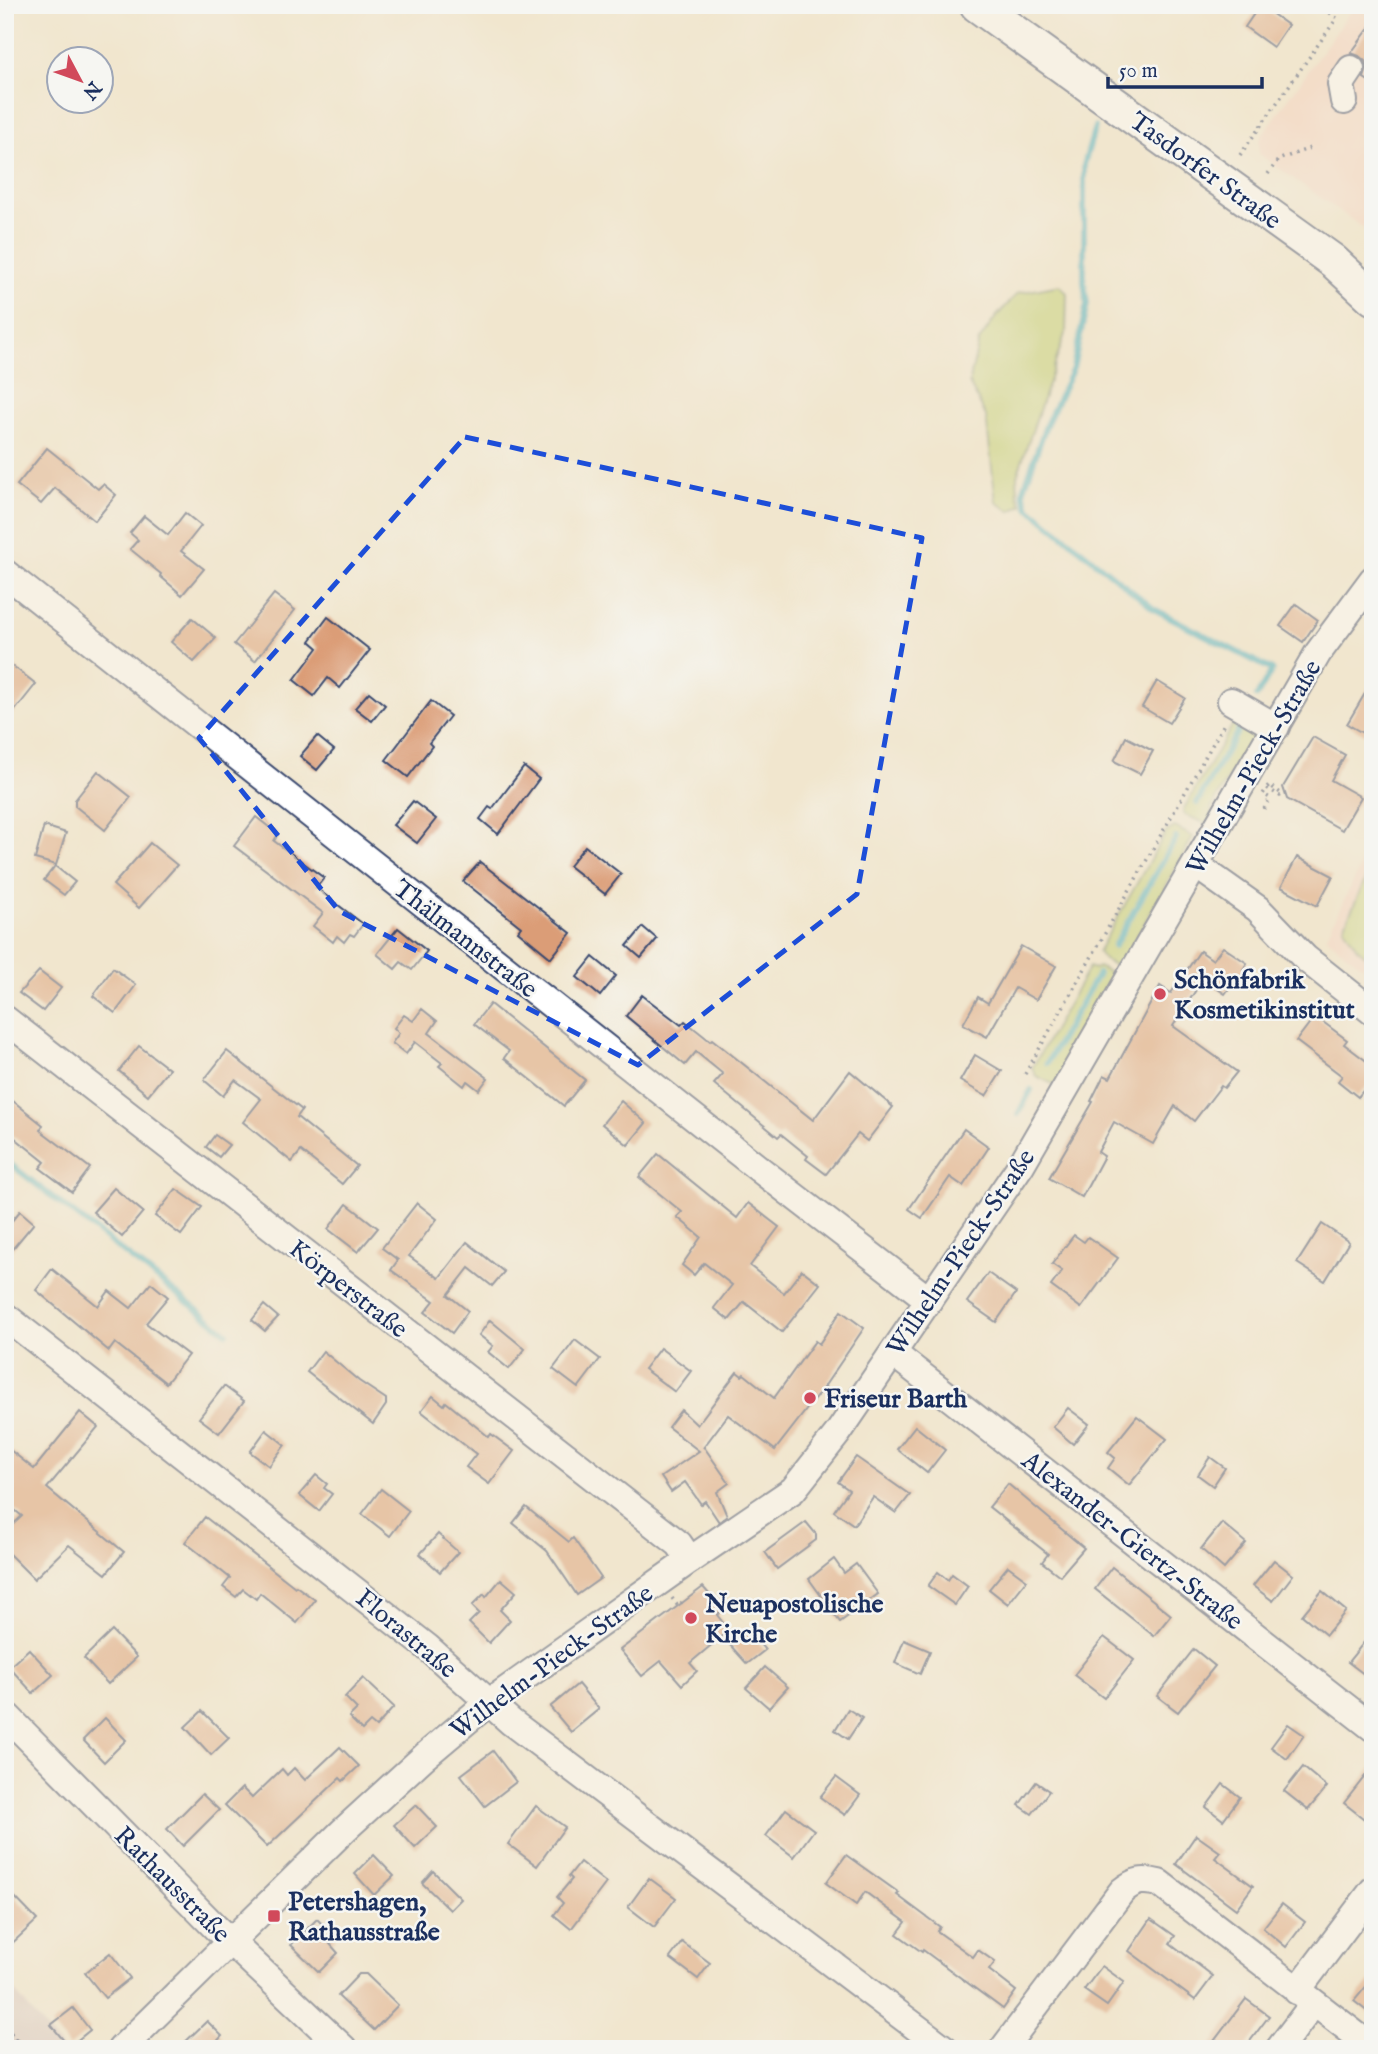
<svg xmlns="http://www.w3.org/2000/svg" width="1378" height="2054" font-family="'IM FELL English',serif">
<rect width="100%" height="100%" fill="#f6f6f2"/>
<filter id="ink" filterUnits="userSpaceOnUse"><feTurbulence type="fractalNoise" baseFrequency=".0143" numOctaves="2"/><feDisplacementMap in="SourceGraphic" scale="14" xChannelSelector="R" yChannelSelector="G"/><feConvolveMatrix kernelMatrix="1 2 1 2 8 2 1 2 1" color-interpolation-filters="sRGB"/></filter>
<filter id="wash" filterUnits="userSpaceOnUse"><feTurbulence type="fractalNoise" baseFrequency=".00686" numOctaves="4" result="noise"/><feDisplacementMap in="SourceGraphic" scale="28" xChannelSelector="R" yChannelSelector="G"/><feGaussianBlur stdDeviation="1.57" result="paint"/><feColorMatrix in="noise" values="0 0 0 0 0 0 0 0 0 0 0 0 0 0 0 0 0 1.4 0 .05"/><feComposite in="paint" operator="in"/></filter>
<g filter="url(#wash)">
<rect width="100%" height="100%" fill="#f1e6ce"/>
<g fill="#f5d2c2">
<path d="M1355 5H1373V235L1259 154V140Z"/>
<path d="M1373 832V975L1326 937 1355 878Z"/>
</g>
<path fill="#d1bfbd" d="M5 1979 62 2049H5Z"/>
<g fill="#c0d072" stroke="#6e8068" stroke-width="2">
<path d="M1060 285 1067 293 1066 331 1017 476 1018 495 1022 505 1011 511 996 502 986 416 969 383 979 341 996 317 1018 293Z"/>
<path d="M1236 719 1263 728 1249 753 1236 764 1211 808V821L1207 824 1185 815 1183 810Z"/>
<path d="M1175 827 1193 837 1165 887 1167 898 1155 905 1129 950 1132 960 1122 969 1104 960 1098 952 1166 832Z"/>
<path d="M1373 863V961L1357 948 1344 927Z"/>
<path d="M1089 967 1094 969 1099 967 1118 977 1059 1087 1036 1076 1032 1068Z"/>
</g>
<g fill="none" stroke-linecap="round" stroke-linejoin="round">
<g stroke="#44aec3" stroke-width="6">
<path d="M1095 127 1084 165V282L1087 304 1073 368 1046 425 1023 492 1028 507 1154 609 1272 670 1257 696"/>
<path d="M1197 803 1243 722"/>
<path d="M1114 946 1176 838"/>
<path d="M1047 1063 1098 974"/>
<path d="M1018 1114 1031 1090"/>
<path d="M5 1160 227 1333"/>
</g>
</g>
<g id="blocks">
<g fill="#db9d77">
<path d="M1260 5 1288 25 1273 47 1245 27Z"/>
<path d="M1373 23V84L1364 78 1367 69 1365 61 1359 56 1351 53Z"/>
<path d="M47 448 98 489 103 484 116 495 95 521 55 488 41 504 17 485Z"/>
<path d="M185 513 201 526 181 551 204 569 182 595 160 576 161 574 130 549 138 540 130 533 144 516 168 535Z"/>
<path d="M274 594 295 610 255 661 234 644Z"/>
<path d="M1296 604 1318 620 1303 642 1280 626Z"/>
<path d="M328 617 370 650 340 688 328 678 314 696 294 680 318 648 310 641Z"/>
<path d="M192 618 216 638 194 662 171 642Z"/>
<path d="M5 660 36 684 5 723Z"/>
<path d="M1373 680V739L1347 724Z"/>
<path d="M1157 681 1185 698 1169 723 1142 707Z"/>
<path d="M369 692 385 705 372 721 355 708Z"/>
<path d="M431 701 450 716 429 743 432 746 408 777 386 760Z"/>
<path d="M317 736 334 750 317 770 300 756Z"/>
<path d="M1126 737 1153 751 1140 774 1114 761Z"/>
<path d="M1313 737 1345 755 1331 780 1361 797 1342 830 1287 799 1283 787Z"/>
<path d="M524 767 539 779 498 834 480 819 489 807 492 809Z"/>
<path d="M98 771 131 797 105 830 75 806V800Z"/>
<path d="M413 801 436 819 417 843 393 825Z"/>
<path d="M256 817 278 834 274 841 324 878 316 888 363 924 354 936 350 934 344 942 337 936 333 942 313 926 323 913 234 846Z"/>
<path d="M44 826 66 833 56 865 35 859Z"/>
<path d="M150 843 177 865 139 908 113 885Z"/>
<path d="M585 846 621 874 605 894 569 866Z"/>
<path d="M1297 857 1333 876 1317 906 1281 887Z"/>
<path d="M480 862 571 933 551 958 518 931 521 927 463 881Z"/>
<path d="M55 866 75 882 64 895 44 880Z"/>
<path d="M643 927 657 939 641 958 627 946Z"/>
<path d="M398 928 427 951 412 970 401 962 395 969 377 954Z"/>
<path d="M1021 946 1056 966 1036 1000 1015 988 987 1037 963 1024 978 997 988 1003Z"/>
<path d="M1223 947 1247 963 1243 970 1251 975 1242 989 1233 983 1225 994 1203 979 1173 1026 1237 1072 1224 1088 1221 1086 1194 1121 1175 1106 1153 1144 1114 1122 1098 1152 1104 1156 1082 1197 1049 1178 1093 1102 1091 1101 1104 1075 1110 1078 1160 986 1171 993 1200 951 1213 960Z"/>
<path d="M593 957 616 976 600 996 577 977Z"/>
<path d="M113 968 136 985 115 1013 93 996Z"/>
<path d="M39 971 61 988 43 1011 19 993Z"/>
<path d="M642 995 681 1025 685 1021 710 1041 712 1039 813 1120 850 1071 893 1107 867 1141 858 1134 826 1174 806 1159 808 1156 781 1134 778 1137 714 1084 723 1074 696 1052 685 1065 626 1016Z"/>
<path d="M490 1004 585 1080 564 1106 504 1058 509 1051 474 1024Z"/>
<path d="M422 1009 437 1021 429 1033 488 1078 479 1090 467 1081 464 1086 439 1066 442 1063 415 1042 406 1054 392 1043 399 1033 394 1028 404 1015 413 1021Z"/>
<path d="M1315 1016 1347 1040 1344 1044 1373 1066V1079L1358 1097 1338 1081 1342 1076 1296 1041Z"/>
<path d="M139 1046 169 1069 148 1095 119 1071Z"/>
<path d="M227 1051 302 1110 297 1117 357 1166 342 1184 301 1151 292 1162 243 1122 261 1099 235 1080 223 1096 204 1080Z"/>
<path d="M975 1055 1002 1071 986 1096 960 1081Z"/>
<path d="M13 1101 43 1125 40 1130 90 1168 72 1192 40 1168 45 1162 5 1130V1110Z"/>
<path d="M621 1101 646 1123 628 1145 602 1124Z"/>
<path d="M964 1129 989 1147 963 1186 950 1177 922 1218 909 1209Z"/>
<path d="M215 1135 229 1145 219 1157 206 1147Z"/>
<path d="M658 1154 737 1218 748 1203 779 1227 750 1266 784 1293 802 1270 820 1284 782 1332 744 1302 729 1320 714 1308 732 1285 704 1263 694 1275 682 1265 701 1237 677 1217 682 1212 639 1177Z"/>
<path d="M114 1188 143 1212 122 1237 93 1212Z"/>
<path d="M176 1189 202 1207 181 1235 155 1216Z"/>
<path d="M417 1203 437 1219 409 1256 439 1278 467 1242 504 1272 492 1286 469 1268 448 1295 468 1311 452 1333 425 1312 434 1301 391 1270 398 1260 382 1248Z"/>
<path d="M347 1204 378 1228 358 1252 328 1229Z"/>
<path d="M20 1211 34 1223 5 1258V1229Z"/>
<path d="M1322 1224 1349 1242 1325 1281 1297 1263Z"/>
<path d="M1074 1235 1084 1242 1088 1237 1118 1258 1081 1308 1051 1286 1062 1271 1052 1264Z"/>
<path d="M52 1269 98 1306 109 1291 131 1308 151 1283 168 1297 146 1323 188 1355 166 1383 115 1343 109 1351 36 1290Z"/>
<path d="M988 1273 1016 1293 996 1322 967 1302Z"/>
<path d="M264 1305 278 1317 265 1331 252 1320Z"/>
<path d="M841 1311 864 1328 824 1387 775 1450 728 1415 703 1448 704 1447 729 1483 717 1492 727 1516 719 1522 705 1501 701 1504 685 1482 671 1492 661 1477 699 1451 668 1427 681 1410 697 1425 737 1372 742 1376 744 1374 774 1398 815 1341 819 1344Z"/>
<path d="M490 1320 525 1349 509 1369 488 1352 493 1346 479 1335Z"/>
<path d="M575 1340 600 1359 578 1388 553 1369Z"/>
<path d="M660 1348 691 1371 675 1392 644 1369Z"/>
<path d="M323 1351 359 1381 386 1399V1405L373 1424 307 1372Z"/>
<path d="M224 1386 244 1401 219 1433 199 1418Z"/>
<path d="M433 1396 444 1405 446 1402 489 1437 491 1434 514 1451 489 1484 466 1467 476 1454 421 1411Z"/>
<path d="M1068 1408 1089 1424 1073 1444 1053 1427Z"/>
<path d="M80 1412 98 1427 47 1488 124 1552 106 1574 69 1545 34 1579 5 1550V1532L22 1516 5 1502V1446L34 1469Z"/>
<path d="M1137 1416 1167 1439 1129 1485 1108 1468 1115 1458 1108 1452Z"/>
<path d="M915 1426 945 1450 927 1473 897 1449Z"/>
<path d="M266 1430 285 1445 269 1466 250 1452Z"/>
<path d="M856 1457 910 1495 896 1513 873 1497 854 1525 834 1511 849 1490 838 1482Z"/>
<path d="M1210 1457 1225 1468 1213 1486 1198 1475Z"/>
<path d="M316 1475 327 1484 324 1488 332 1494 319 1511 299 1495Z"/>
<path d="M1008 1484 1084 1548 1060 1576 1042 1562 1048 1554 989 1507Z"/>
<path d="M381 1489 409 1511 390 1536 362 1514Z"/>
<path d="M526 1507 569 1542 573 1538 601 1578 577 1595 547 1551 513 1523Z"/>
<path d="M205 1517 295 1587 296 1586 315 1600 297 1623 260 1593 256 1599 243 1589 236 1597 223 1587 230 1578 185 1542Z"/>
<path d="M806 1522 816 1534V1540L777 1569 765 1552Z"/>
<path d="M1222 1523 1246 1543 1224 1569 1201 1549Z"/>
<path d="M438 1534 458 1552 440 1572 420 1554Z"/>
<path d="M834 1559 844 1573 856 1564 878 1594 840 1622 809 1579Z"/>
<path d="M1274 1560 1293 1575 1273 1601 1253 1586Z"/>
<path d="M1008 1566 1027 1580 1008 1604 989 1589Z"/>
<path d="M1112 1567 1171 1615 1154 1636 1095 1589Z"/>
<path d="M938 1572 948 1580 952 1574 968 1586 955 1605 928 1586Z"/>
<path d="M501 1579 516 1592 500 1610 510 1620 489 1643 469 1623 479 1613 472 1606 484 1594 486 1597Z"/>
<path d="M703 1587 723 1610 717 1615 729 1630 690 1663 697 1671 682 1685 661 1661 642 1676 620 1650Z"/>
<path d="M1322 1591 1346 1611 1326 1635 1302 1615Z"/>
<path d="M112 1631 137 1657 108 1684 84 1658Z"/>
<path d="M1373 1631V1681L1348 1662Z"/>
<path d="M744 1633H751L765 1650 747 1664 730 1645Z"/>
<path d="M1104 1637 1134 1660 1104 1698 1074 1675Z"/>
<path d="M904 1640 930 1651 920 1674 895 1663Z"/>
<path d="M29 1649 53 1675 33 1693 9 1667Z"/>
<path d="M1194 1649 1215 1666 1178 1712 1157 1696Z"/>
<path d="M765 1667 788 1687 769 1708 746 1688Z"/>
<path d="M363 1678 394 1707 376 1727 370 1722 362 1730 349 1717 357 1709 345 1697Z"/>
<path d="M578 1684 599 1709 571 1732 550 1707Z"/>
<path d="M848 1709 862 1718 848 1739 835 1730Z"/>
<path d="M202 1711 229 1738 211 1755 185 1727Z"/>
<path d="M105 1718 126 1740 104 1762 83 1740Z"/>
<path d="M1288 1724 1304 1735 1287 1759 1271 1747Z"/>
<path d="M340 1747 359 1766 343 1781 340 1778 267 1847 225 1805 242 1788 252 1798 282 1769 287 1775 294 1768 305 1780Z"/>
<path d="M493 1751 516 1782 485 1806 461 1775Z"/>
<path d="M1373 1766V1826L1344 1803Z"/>
<path d="M1303 1767 1327 1787 1308 1810 1284 1791Z"/>
<path d="M836 1777 860 1795 845 1815 820 1797Z"/>
<path d="M1036 1782 1049 1791 1032 1814 1019 1805Z"/>
<path d="M1223 1784 1240 1797 1223 1820 1206 1807Z"/>
<path d="M202 1794 219 1810 183 1846 167 1829Z"/>
<path d="M416 1805 437 1827 415 1848 394 1825Z"/>
<path d="M536 1806 565 1827 537 1866 508 1844Z"/>
<path d="M786 1809 814 1830 794 1857 766 1836Z"/>
<path d="M1196 1835 1220 1852 1215 1858 1253 1886 1236 1909 1176 1864Z"/>
<path d="M374 1855 394 1876 374 1895 355 1874Z"/>
<path d="M846 1855 899 1893 897 1895 940 1927 937 1931 973 1957 978 1950 995 1962 989 1970 1016 1991 1003 2009 923 1950 922 1952 897 1934 906 1922 865 1892 856 1905 826 1883Z"/>
<path d="M580 1862 606 1883 571 1929 554 1915 563 1903 557 1897 572 1879 569 1876Z"/>
<path d="M433 1871 461 1899 450 1910 422 1883Z"/>
<path d="M649 1878 676 1898 654 1927 628 1907Z"/>
<path d="M5 1887 37 1920 5 1950Z"/>
<path d="M1282 1904 1305 1922 1286 1947 1263 1928Z"/>
<path d="M317 1919 336 1938 330 1944 338 1953 319 1972 291 1945Z"/>
<path d="M1151 1919 1175 1936 1170 1943 1213 1976 1195 2000 1129 1951Z"/>
<path d="M682 1942 710 1963 698 1979 670 1958Z"/>
<path d="M110 1953 130 1978 105 1998 85 1973Z"/>
<path d="M1102 1966 1124 1982 1107 2006 1084 1990Z"/>
<path d="M359 1974H366L398 2005 374 2030 338 1996Z"/>
<path d="M1373 1978V2016L1354 2001Z"/>
<path d="M1246 1999 1269 2016 1244 2049H1208Z"/>
<path d="M73 2008 90 2030 69 2047 51 2025Z"/>
<path d="M207 2021 222 2036 210 2049H178Z"/>
</g>
</g>
</g>
<g filter="url(#ink)">
<use href="#blocks" fill-opacity="0" stroke="#3b4a6f" stroke-width="2"/>
<g fill="none" stroke-linecap="round" stroke-linejoin="round">
<g stroke="#3b4a6f" stroke-width="30">
<g id="minor">
<path d="M1344 101 1341 84 1351 69"/>
<path d="M5 573 763 1172 929 1300"/>
<path d="M1231 701 1276 727"/>
<path d="M1196 865 1258 909 1305 958 1373 1012"/>
<path d="M5 1019 679 1544 690 1560"/>
<path d="M5 1316 427 1647 511 1722 945 2049"/>
<path d="M893 1353 1373 1728"/>
<path d="M5 1714 216 1928 344 2049"/>
<path d="M1297 1991 1373 1890"/>
<path d="M121 2049 344 1830 425 1756 488 1703 690 1560 793 1490 838 1433 1021 1165 1318 653 1373 579"/>
<path d="M1003 2049 1122 1891C1135 1880 1143 1879 1159 1883L1373 2048"/>
<path d="M1279 2049 1314 2003"/>
</g>
</g>
<g stroke="#3b4a6f" stroke-width="37">
<path id="major" d="M977 5 1333 261 1373 298"/>
</g>
<g stroke="#3b4a6f" stroke-width="3.5" stroke-dasharray="2 5" stroke-linecap="butt">
<path d="M1240 155 1337 18 1319 5"/>
<path d="M1268 174 1278 160 1310 148"/>
<path d="M1267 787 1269 785 1282 794"/>
<path d="M1264 809 1270 798 1263 794 1267 788 1280 796 1285 793"/>
<path d="M1025 1074 1224 724"/>
<path d="M824 1387 829 1390 827 1393"/>
<path d="M820 1392 825 1396 827 1393 834 1397"/>
<path d="M672 1598 678 1606 682 1602"/>
</g>
<use href="#minor" stroke="#fff" stroke-width="26"/>
<use href="#major" stroke="#fff" stroke-width="33"/>
<path stroke="#1b2f5e" stroke-width="5" stroke-dasharray="10 5" stroke-linecap="butt" d="M5 2027 23 2049"/>
</g>
</g>
<path d="M0 0H1378V2054H0ZM465 437 922 538 857 894 638 1065 339 911 199 738Z" fill="#f1e6ce" fill-opacity=".55" fill-rule="evenodd"/>
<path fill="none" stroke="#1d4ed8" stroke-width="5" stroke-dasharray="14 9" stroke-linejoin="round" d="M465 437 922 538 857 894 638 1065 339 911 199 738Z"/>
<g fill="#d1495b" stroke="#f6f6f2" stroke-width="2.5">
<circle cx="1160" cy="994" r="7"/>
<circle cx="810" cy="1398" r="7"/>
<circle cx="691" cy="1618" r="7"/>
<rect x="267" y="1909" width="14" height="14" rx="3.5"/>
</g>
<g text-anchor="middle" stroke-width="5" stroke-linejoin="round" paint-order="stroke">
<g font-size="26" fill="#1b2f5e" stroke="#f6f6f2">
<text transform="translate(1206 170) rotate(36)" y="9">Tasdorfer Straße</text>
<text transform="translate(1253 767) rotate(-60)" y="9">Wilhelm-Pieck-Straße</text>
<text transform="translate(466 938) rotate(38)" y="9">Thälmannstraße</text>
<text transform="translate(960 1252) rotate(-56)" y="9">Wilhelm-Pieck-Straße</text>
<text transform="translate(349 1288) rotate(38)" y="9">Körperstraße</text>
<text transform="translate(1133 1540) rotate(38)" y="9">Alexander-Giertz-Straße</text>
<text transform="translate(407 1633) rotate(40)" y="9">Florastraße</text>
<text transform="translate(551 1661) rotate(-36)" y="9">Wilhelm-Pieck-Straße</text>
<text transform="translate(173 1884) rotate(45)" y="9">Rathausstraße</text>
</g>
<g font-size="26" font-weight="bold" fill="#1b2f5e" stroke="#f6f6f2" text-anchor="start">
<text x="1174" y="988">Schönfabrik<tspan x="1174" dy="30">Kosmetikinstitut</tspan></text>
<text x="824" y="1407">Friseur Barth</text>
<text x="705" y="1612">Neuapostolische<tspan x="705" dy="30">Kirche</tspan></text>
<text x="288" y="1910">Petershagen,<tspan x="288" dy="30">Rathausstraße</tspan></text>
</g>
</g>
<rect width="1378" height="2054" fill="none" stroke="#f6f6f2" stroke-width="28"/>
<g transform="translate(80 80) rotate(131)"><circle r="33" fill="#f6f6f2" stroke="#9ea6b7" stroke-width="2"/>
<path d="M0-5L12 26L0 18L-12 26Z" fill="#d1495b"/>
<text y="-10" font-size="19" font-weight="bold" text-anchor="middle" fill="#1b2f5e">N</text>
</g>
<path d="M1108 77v10h154v-10" fill="none" stroke="#1b2f5e" stroke-width="3.5"/>
<text x="1119" y="77" font-size="21" fill="#1b2f5e" stroke="#f6f6f2" stroke-width="5" paint-order="stroke">50 m</text>
</svg>
